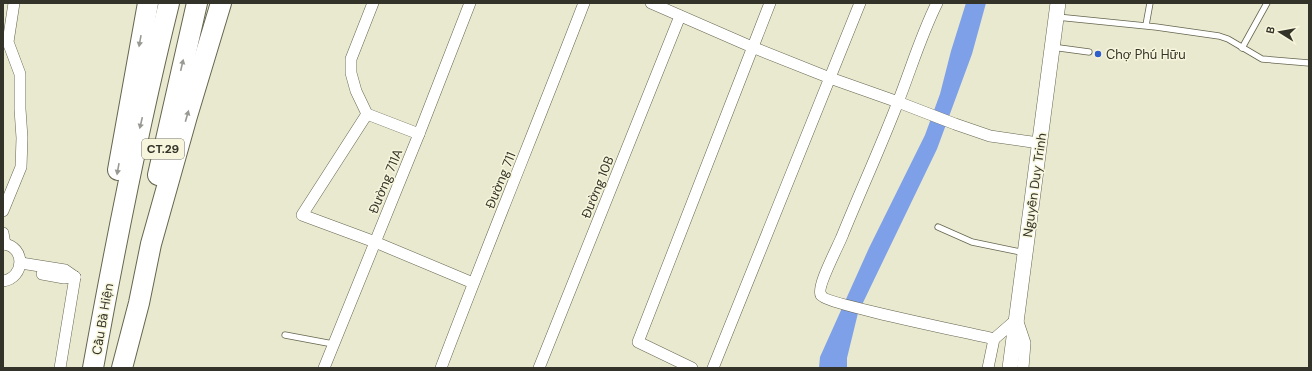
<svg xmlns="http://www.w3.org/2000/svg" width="1312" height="371" font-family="'DM Sans',sans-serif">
<rect width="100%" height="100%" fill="#e9e9cf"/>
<path fill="#7da0e9" d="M966 3H986L972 54 937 149 858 313 847 358V368H819L820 357 869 248 925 135 940 94 951 51Z"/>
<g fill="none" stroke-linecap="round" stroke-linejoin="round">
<g stroke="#66654f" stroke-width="7">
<g id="service">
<path d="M1057 17 1156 27 1219 36 1228 39 1262 59 1309 63"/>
<path d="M1146 25 1150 3"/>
<path d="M1052 47 1089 52"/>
<path d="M1242 48 1267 3"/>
<path d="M938 227 972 242 1025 253"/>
<path d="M285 335 333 344"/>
</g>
</g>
<g stroke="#66654f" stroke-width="12">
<g id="minor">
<path d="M373 3 351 59V73L356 91 367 114 419 134"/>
<path d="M651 3 752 47 830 78 898 102 955 124 990 136 1039 143"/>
<path d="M937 3C921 35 911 69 898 102 881 146 861 190 843 234 839 245 816 287 821 295 825 304 974 334 994 339"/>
<path d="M367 114 302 215 375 242 473 283"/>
<path d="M3 211 21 167 22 138 20 109V74L8 42 14 3"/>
<path d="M3 233 5 244"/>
<path d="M3 244C26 246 25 278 3 281"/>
<path d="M21 263 65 270 75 277"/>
<path d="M42 274 64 278 75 277"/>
<path d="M60 368 75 277"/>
<path d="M324 368 419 134 470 3"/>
<path d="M441 368C487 246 537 125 584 3"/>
<path d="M539 368 680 16"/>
<path d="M692 368 638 342 770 3"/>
<path d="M713 368 860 3"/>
<path d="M988 368 994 339 1017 319 1025 343 1023 368"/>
</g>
</g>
<g stroke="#66654f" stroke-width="16">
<path id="secondary" d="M1010 368 1058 3"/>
</g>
<g stroke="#66654f" stroke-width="22">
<g id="motorway">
<path d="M118 170 148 3"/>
<path d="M158 175 197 3"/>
<path d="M93 368C115 246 139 124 169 3"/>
<path d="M122 368 139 303 151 244 187 116 221 3"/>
</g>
</g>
<use href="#service" stroke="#fff" stroke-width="5.5"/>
<use href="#minor" stroke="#fff" stroke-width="11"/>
<use href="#secondary" stroke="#fff" stroke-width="15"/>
<use href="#motorway" stroke="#fff" stroke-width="20"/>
</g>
<defs><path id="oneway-solid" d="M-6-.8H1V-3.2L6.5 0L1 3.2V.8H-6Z"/></defs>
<g fill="#999994">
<use href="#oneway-solid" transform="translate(140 41) rotate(100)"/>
<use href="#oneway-solid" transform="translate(182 65) rotate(-77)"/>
<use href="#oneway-solid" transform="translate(187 116) rotate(-74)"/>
<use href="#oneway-solid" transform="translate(141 123) rotate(103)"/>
<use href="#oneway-solid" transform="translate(118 169) rotate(100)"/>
</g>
<circle fill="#2e5dcc" stroke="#f7f6dc" stroke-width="1.5" cx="1098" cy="54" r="4"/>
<g text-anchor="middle" stroke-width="3" stroke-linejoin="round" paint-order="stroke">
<rect fill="#f7f6dc" stroke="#6e6e5f" stroke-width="1" x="142" y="139" width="42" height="20" rx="3"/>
<g font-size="12" font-weight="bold" fill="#333329">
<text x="163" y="153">CT.29</text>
</g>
<g font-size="13" fill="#333329" stroke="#f7f6dc" text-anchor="start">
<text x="1106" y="59">Chợ Phú Hữu</text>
</g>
<g font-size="13" fill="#333329" stroke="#f7f6dc">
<text transform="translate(500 180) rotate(-68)" y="5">Đường 711</text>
<text transform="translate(385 181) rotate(-68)" y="5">Đường 711A</text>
<text transform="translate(1034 185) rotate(-82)" y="5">Nguyễn Duy Trinh</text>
<text transform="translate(597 187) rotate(-68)" y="5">Đường 10B</text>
<text transform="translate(102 319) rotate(-80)" y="5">Cầu Bà Hiện</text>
</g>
</g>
<rect width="1312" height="371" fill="none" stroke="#333329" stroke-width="8"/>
<g transform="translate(1280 32) rotate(281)" stroke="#f7f6dc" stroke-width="3" paint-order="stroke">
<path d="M0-3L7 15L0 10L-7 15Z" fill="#333329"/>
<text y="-6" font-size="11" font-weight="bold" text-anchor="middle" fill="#333329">B</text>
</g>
</svg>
